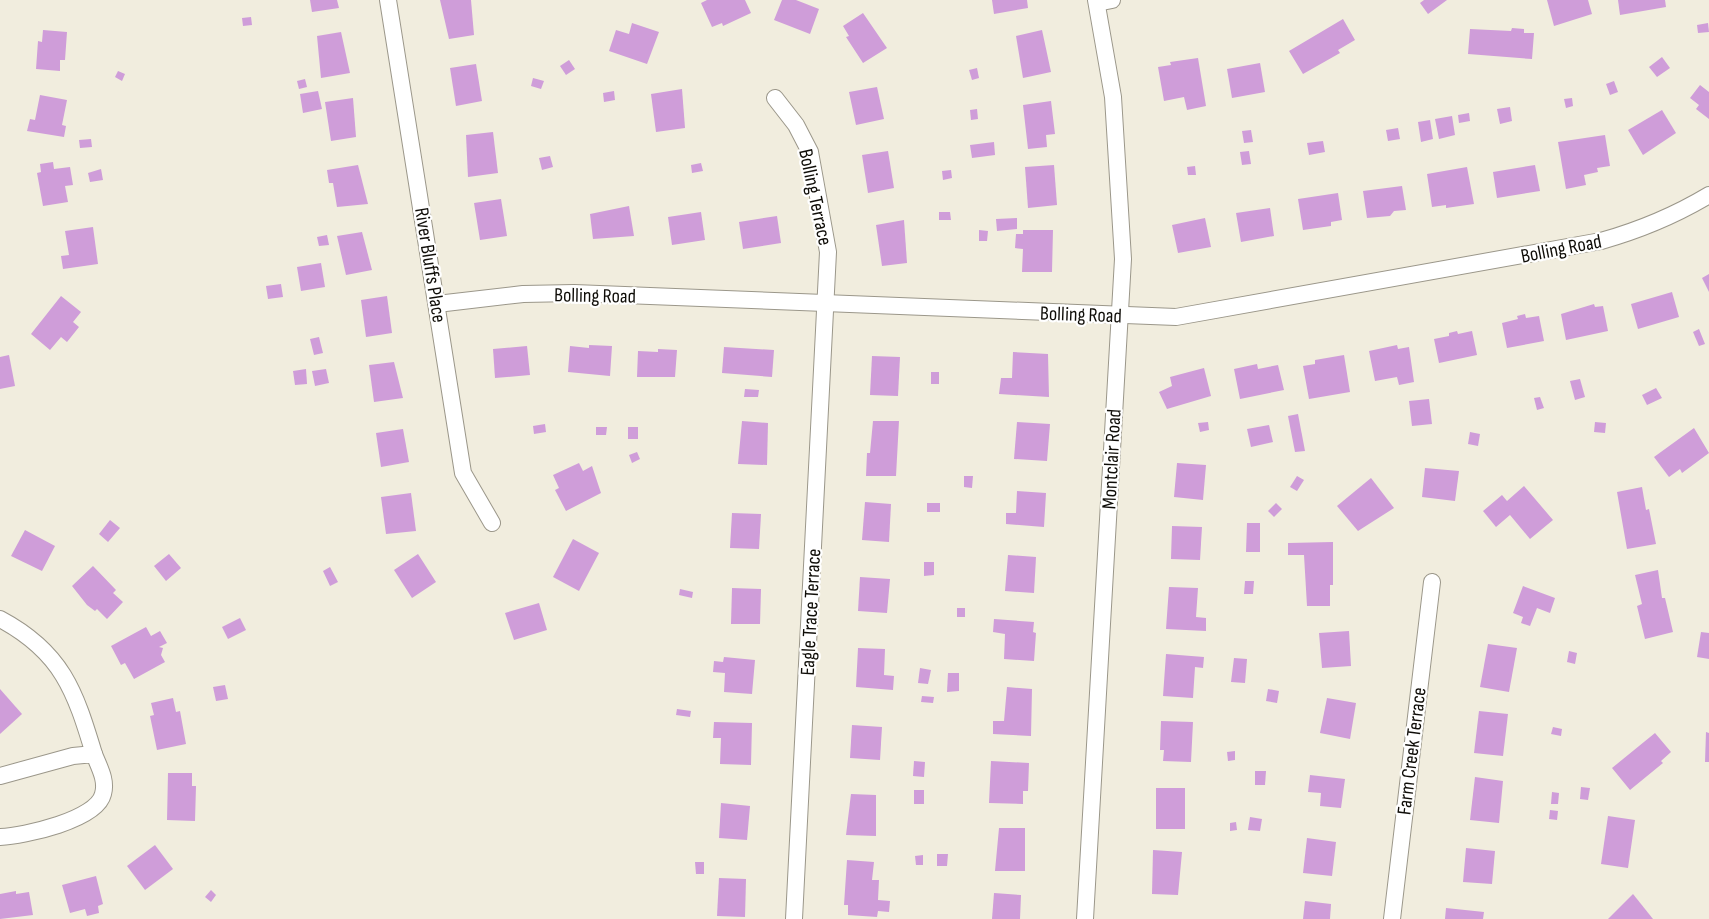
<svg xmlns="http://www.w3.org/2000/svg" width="1709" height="919" font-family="'Sofia Sans Condensed',sans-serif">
<rect width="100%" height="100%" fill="#f1edde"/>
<g fill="#cf9dd9">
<path d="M310 0H337L339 8 312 12Z"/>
<path d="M440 0H471L474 35 449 39Z"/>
<path d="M707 0H745L751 13 723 26 722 23 712 27 701 3Z"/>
<path d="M782 0H796L819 9 810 34 774 20Z"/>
<path d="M992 0H1027L1028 8 994 14Z"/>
<path d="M1424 0H1447L1428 14 1420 3Z"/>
<path d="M1547 0H1588L1592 14 1554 26Z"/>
<path d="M1618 0H1665L1666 7 1620 15Z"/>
<path d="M863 13 887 48 863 63 846 37 849 36 843 26Z"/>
<path d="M251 17 252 25 243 26 242 18Z"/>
<path d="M1343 19 1355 40 1338 50 1340 53 1303 74 1289 51Z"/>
<path d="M632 23 659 32 647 64 609 51 616 30 629 34Z"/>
<path d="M1708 23 1709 32 1698 33 1697 25Z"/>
<path d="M1512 28 1524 29V33H1534L1532 59 1468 54 1470 29 1511 31Z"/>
<path d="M43 30 67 32 65 60H60V71L36 69 38 41 42 42Z"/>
<path d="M1042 30 1051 72 1023 78 1016 36Z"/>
<path d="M341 32 350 73 321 78 317 36Z"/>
<path d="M1662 57 1670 68 1657 77 1649 67Z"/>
<path d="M1198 58 1206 106 1187 110 1184 97 1164 101 1158 67 1171 65 1170 62Z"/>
<path d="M569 60 575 69 566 75 560 66Z"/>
<path d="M1260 63 1265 92 1232 98 1227 69Z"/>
<path d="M476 64 482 101 456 106 450 68Z"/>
<path d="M977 68 979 78 972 80 969 70Z"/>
<path d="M118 71 125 74 122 81 115 77Z"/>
<path d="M533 78 544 81 541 89 531 86Z"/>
<path d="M305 79 307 87 299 89 297 81Z"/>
<path d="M1614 81 1618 92 1610 95 1606 84Z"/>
<path d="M1700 85 1709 92V119L1696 109 1699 105 1690 98Z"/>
<path d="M877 87 884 119 856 125 849 92Z"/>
<path d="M682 89 685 128 656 132 651 94Z"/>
<path d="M318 91 322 109 303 113 300 94Z"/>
<path d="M614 91 615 100 604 102 603 93Z"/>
<path d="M40 95 67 100 62 125 66 126 64 137 27 131 30 119 35 120Z"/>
<path d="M353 98 356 137 331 141 325 102Z"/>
<path d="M1572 98 1573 106 1566 108 1564 99Z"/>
<path d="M1051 101 1055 134 1046 135 1047 147 1028 149 1023 105Z"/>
<path d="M1510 107 1512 121 1500 124 1497 109Z"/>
<path d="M977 109 978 119 971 120 970 110Z"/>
<path d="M1662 110 1676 133 1643 155 1628 130Z"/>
<path d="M1469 113 1470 121 1459 123 1458 115Z"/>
<path d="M1452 116 1455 135 1439 139 1435 119Z"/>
<path d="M1430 120 1433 139 1421 142 1418 122Z"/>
<path d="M1398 128 1400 139 1388 141 1386 130Z"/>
<path d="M1251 130 1253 142 1244 143 1242 131Z"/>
<path d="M493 132 498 173 468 177 466 135Z"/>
<path d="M1605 135 1610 166 1597 168 1598 172 1584 175 1586 185 1566 189 1558 142Z"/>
<path d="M91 139 92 147 80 148 79 140Z"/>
<path d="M1323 141 1325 152 1309 155 1307 143Z"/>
<path d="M994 142 995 155 972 158 970 145Z"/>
<path d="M888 151 894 188 868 193 862 155Z"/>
<path d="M1249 151 1251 164 1242 165 1240 152Z"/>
<path d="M550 156 553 167 542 170 539 158Z"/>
<path d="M53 162 54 169 70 167 73 185 65 186 68 202 43 206 37 173 41 172 40 164Z"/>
<path d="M701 163 703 171 692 173 691 165Z"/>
<path d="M358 165 368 204 337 207 333 183H329L327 170Z"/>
<path d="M1054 165 1057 205 1028 208 1025 167Z"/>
<path d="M1535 165 1540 191 1497 198 1493 172Z"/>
<path d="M1195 166 1196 175H1188L1187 167Z"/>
<path d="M1467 167 1474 204 1446 208V205L1432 207 1427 174Z"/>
<path d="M101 169 103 180 90 182 88 173Z"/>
<path d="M951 170 952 178 943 180 942 171Z"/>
<path d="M1402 186 1406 210 1394 211 1390 216 1367 218 1363 191Z"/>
<path d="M1338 193 1342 220 1331 222V226L1303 230 1298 199Z"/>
<path d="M501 199 507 236 480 240 474 203Z"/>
<path d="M629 206 634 236 593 239 590 214Z"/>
<path d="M1270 208 1274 236 1241 242 1236 213Z"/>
<path d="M701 212 705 240 672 245 668 217Z"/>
<path d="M939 212H950L951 220H939Z"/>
<path d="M777 216 781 243 743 249 739 222Z"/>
<path d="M1017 218V229L997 231 996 219Z"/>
<path d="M1205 218 1211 247 1178 253 1172 225Z"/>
<path d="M904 220 907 263 882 266 876 225Z"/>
<path d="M93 227 98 264 63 269 61 256 69 255 65 231Z"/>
<path d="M979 230 988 231 987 241H979Z"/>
<path d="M1023 230H1053L1052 272H1022L1023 249 1015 248 1016 234H1023Z"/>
<path d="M362 232 372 270 346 275 337 236Z"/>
<path d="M327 235 329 245 319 246 317 237Z"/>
<path d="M321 263 325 287 301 291 297 267Z"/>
<path d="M1709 274V292L1702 278Z"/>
<path d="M281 284 283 297 268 299 266 286Z"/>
<path d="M1672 292 1679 317 1638 329 1631 304Z"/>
<path d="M61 296 81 312 73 322 79 327 67 342 61 337 50 350 31 334Z"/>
<path d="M387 296 392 333 366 337 361 300Z"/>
<path d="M1594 304 1595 307 1603 306 1608 331 1566 340 1561 314Z"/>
<path d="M1525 314 1526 318 1539 316 1544 341 1507 348 1502 323 1518 319 1517 316Z"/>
<path d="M1699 329 1705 344 1699 346 1693 332Z"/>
<path d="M1457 331 1458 334 1472 331 1477 355 1439 363 1434 339 1449 336V333Z"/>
<path d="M319 337 323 353 314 355 310 339Z"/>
<path d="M589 345 612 346 610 376 568 372 570 346 589 348Z"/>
<path d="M1397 345 1398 349 1409 347 1414 382 1399 385 1397 377 1375 381 1369 351Z"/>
<path d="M527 346 530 375 495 378 493 349Z"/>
<path d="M724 347 774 350 772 377 722 373Z"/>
<path d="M658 349 677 350 675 377H637L638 351 658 352Z"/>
<path d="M1013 352 1048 354 1049 397 999 394 1001 378H1012Z"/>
<path d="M9 355 15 386 0 389V357Z"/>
<path d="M1344 355 1350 392 1309 399 1303 366 1315 364V360Z"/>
<path d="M872 356 900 357 898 396 870 395Z"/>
<path d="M394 362 403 398 374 402 369 365Z"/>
<path d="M1257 364 1258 369 1278 365 1284 390 1240 399 1234 369Z"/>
<path d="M1204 368 1211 396 1167 409 1159 392 1172 386 1170 377Z"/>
<path d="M306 369 307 384 295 385 293 371Z"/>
<path d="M326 369 329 383 315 386 312 371Z"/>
<rect x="931" y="372" width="8" height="12"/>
<path d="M1580 379 1585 397 1575 400 1570 381Z"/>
<path d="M1656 388 1662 398 1647 405 1642 395Z"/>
<path d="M745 389 759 390 758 397H744Z"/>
<path d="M1540 397 1544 408 1537 410 1534 398Z"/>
<path d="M1429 399 1432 424 1412 426 1409 401Z"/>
<path d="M1298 414 1305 451 1295 452 1288 416Z"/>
<path d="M742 421 768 423 767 465 738 464Z"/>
<path d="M873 421H899L896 476H866L867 453H870Z"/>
<path d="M1017 422 1050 424 1047 461 1014 459Z"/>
<path d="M1208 422 1209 430 1200 432 1198 423Z"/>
<path d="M1595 422 1606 423 1605 433 1594 432Z"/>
<path d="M545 424 546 432 534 434 533 426Z"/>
<path d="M1269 425 1273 442 1251 447 1247 429Z"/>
<path d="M596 427H607L606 435H596Z"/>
<rect x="628" y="427" width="10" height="12"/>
<path d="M1694 428 1709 453 1682 473 1680 469 1669 477 1654 457Z"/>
<path d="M403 429 409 462 381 467 376 433Z"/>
<path d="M1470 432 1480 434 1478 446 1468 444Z"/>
<path d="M637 452 640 459 632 463 629 455Z"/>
<path d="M579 463 583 471 592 466 601 493 566 511 555 490 559 488 553 475Z"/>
<path d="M1177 463 1206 465 1203 500 1174 497Z"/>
<path d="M1425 468 1459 471 1455 501 1422 497Z"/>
<path d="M964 476H973L972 488 964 487Z"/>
<path d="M1297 476 1304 480 1297 491 1290 487Z"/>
<path d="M1371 478 1394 508 1358 531 1337 506Z"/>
<path d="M1524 486 1553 520 1530 539 1510 515 1496 527 1483 511 1502 495 1507 501Z"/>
<path d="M1642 487 1646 510 1649 509 1656 544 1627 549 1617 492Z"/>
<path d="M1017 491 1046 493 1044 527 1006 524V513H1016Z"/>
<path d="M411 493 416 531 386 534 381 497Z"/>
<path d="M865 502 891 504 889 542 862 540Z"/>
<rect x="927" y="503" width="13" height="9"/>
<path d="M1276 503 1282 509 1274 517 1268 511Z"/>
<path d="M732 513 761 514 759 549 730 548Z"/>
<path d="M110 520 120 528 108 542 99 534Z"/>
<path d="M1247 523H1260V552H1246Z"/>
<path d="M1172 526 1202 527 1200 560 1171 559Z"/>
<path d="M25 530 55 546 42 571 11 556Z"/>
<path d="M573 539 599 553 579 591 553 577Z"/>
<path d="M1333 542V585H1330V606H1307L1304 555H1288V543Z"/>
<path d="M169 554 181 568 166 581 154 566Z"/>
<path d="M418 554 436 582 412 598 394 570Z"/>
<path d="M1008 555 1036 557 1034 593 1005 591Z"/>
<path d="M924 562H934V575L924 576Z"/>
<path d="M93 566 116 590 113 593 123 602 107 619 97 609 95 611 87 605 72 586Z"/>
<path d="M330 567 338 582 330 586 323 571Z"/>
<path d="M1658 570 1662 598H1665L1673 632 1645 639 1637 606 1642 604 1635 575Z"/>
<path d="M860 577 890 579 887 613 858 611Z"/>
<path d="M1245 581H1254L1253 594H1244Z"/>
<path d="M1523 586 1555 598 1550 613 1537 608 1530 626 1521 623 1523 617 1513 613Z"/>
<path d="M1169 587 1198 588 1196 617 1206 618V631L1166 629Z"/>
<path d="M732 588 761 589 760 624H731Z"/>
<path d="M680 589 693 592 692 598 679 595Z"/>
<path d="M539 603 547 630 514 640 505 613Z"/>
<rect x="957" y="608" width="8" height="9"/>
<path d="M240 618 246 630 228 639 222 627Z"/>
<path d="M994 619 1034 622 1033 632 1036 633 1034 661 1004 659 1005 634 993 632Z"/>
<path d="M146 627 151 636 160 631 167 643 159 647 163 648 161 655 165 662 134 679 125 663 121 665 111 646Z"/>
<path d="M1349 631 1351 666 1322 668 1319 633Z"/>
<path d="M1701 632 1709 633V659L1697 657Z"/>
<path d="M1488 644 1517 648 1509 692 1480 687Z"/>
<path d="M858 648 885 649 884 675 894 676 893 690 856 687Z"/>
<path d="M1569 651 1577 653 1575 664 1567 662Z"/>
<path d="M1166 654 1204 657 1203 668 1195 667 1193 698 1163 696Z"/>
<path d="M724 657 755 660 752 694 724 692 725 673 713 672 714 661 723 662Z"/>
<path d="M1234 658 1247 659 1245 683 1231 682Z"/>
<path d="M920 668 931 670 928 684 918 683Z"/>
<path d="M948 673H959V691L947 692Z"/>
<path d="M225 685 228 699 216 701 213 687Z"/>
<path d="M1007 687 1032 689 1031 736 993 734V721H1004Z"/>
<path d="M0 689 22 714 0 734Z"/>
<path d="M1268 689 1279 691 1277 703 1266 701Z"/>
<path d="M922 696 934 697 933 703 921 702Z"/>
<path d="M173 698 176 712 180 711 186 744 157 750 150 716 154 715 151 703Z"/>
<path d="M1327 698 1356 703 1350 739 1320 733Z"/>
<path d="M677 709 691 711 690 717 676 715Z"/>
<path d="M1479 711 1508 714 1503 756 1474 753Z"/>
<path d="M1161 721 1193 722 1191 762 1163 761 1164 750H1160Z"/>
<path d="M714 722 752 723 751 765 720 764 721 738H713Z"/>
<path d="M852 725 882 727 880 760 850 758Z"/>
<path d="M1553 727 1562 729 1561 736 1551 734Z"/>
<path d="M1706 732 1709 733V762H1705Z"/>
<path d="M1655 733 1671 752 1661 761 1663 763 1630 790 1612 768Z"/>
<path d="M1235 751V760L1228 761 1227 752Z"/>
<path d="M914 761 925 762 924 777 913 776Z"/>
<path d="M991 761 1029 763 1028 791H1023V804L989 803Z"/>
<path d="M1255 771H1266L1265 785H1255Z"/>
<path d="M168 773H192V786H196L195 821 167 820Z"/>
<path d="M1310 775 1345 779 1341 808 1320 806 1321 793 1308 792Z"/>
<path d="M1475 777 1503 781 1499 823 1470 820Z"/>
<path d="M1581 787 1590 788 1588 800 1580 799Z"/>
<rect x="1156" y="788" width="29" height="41"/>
<rect x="914" y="790" width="10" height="14"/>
<path d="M1552 792 1559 793 1558 804H1551Z"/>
<path d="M851 794 876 795V836L846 835Z"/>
<path d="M721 803 750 806 747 840 719 838Z"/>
<path d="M1550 810 1558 811 1557 820 1549 819Z"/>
<path d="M1608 816 1635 820 1628 868 1601 864Z"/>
<path d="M1250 817 1262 819 1260 831 1248 830Z"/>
<path d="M1236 822 1237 830 1230 831V823Z"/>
<path d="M999 828H1025V871H995Z"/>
<path d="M1307 838 1336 842 1332 876 1303 873Z"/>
<path d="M155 845 173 869 145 890 127 866Z"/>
<path d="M1466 848 1495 851 1492 884 1463 882Z"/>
<path d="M1153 850 1182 852 1178 895 1152 894Z"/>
<path d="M937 854H948L947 866H937Z"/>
<path d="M923 855V865H916L915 856Z"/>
<path d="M847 860 874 862 872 880H879L878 900 890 901 889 912 878 911 877 917 848 915V905H844Z"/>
<path d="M695 862H704V874H696Z"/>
<path d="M96 876 103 904 98 906 99 913 87 916 85 909 70 913 62 885Z"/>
<path d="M719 878 746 879 745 917 717 916Z"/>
<path d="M211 890 216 895 211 902 205 897Z"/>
<path d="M16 891V894L29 892 33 915 0 919V894Z"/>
<path d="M994 893 1021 895 1020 919H992Z"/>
<path d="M1633 894 1653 919H1608Z"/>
<path d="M1305 901 1331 904 1330 919H1303Z"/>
<path d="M1446 908 1484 912 1483 919H1445Z"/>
</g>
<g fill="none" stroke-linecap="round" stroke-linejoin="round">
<g stroke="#9b978a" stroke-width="18">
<g id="minor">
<path d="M388 0 463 473 492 523"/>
<path d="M1097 3 1112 0"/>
<path d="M775 98 796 125 810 152 828 252 794 919"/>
<path d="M437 304 523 294 574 293 1176 317 1601 241C1640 230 1674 216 1709 195"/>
<path d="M0 619C62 652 75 691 94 754"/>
<path d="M0 776 73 756 94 754C99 767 107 780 103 794 97 820 24 836 0 837"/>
<path d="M1085 919 1123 259 1113 97 1096 0"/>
<path d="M1392 919 1432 582"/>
</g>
</g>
<use href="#minor" stroke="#fff" stroke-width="16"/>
</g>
<g text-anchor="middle" stroke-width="4.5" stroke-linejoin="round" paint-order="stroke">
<g font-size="20" fill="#0f0d08" stroke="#fff">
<text transform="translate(816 197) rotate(78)" y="7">Bolling Terrace</text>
<text transform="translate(1561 248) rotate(-11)" y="7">Bolling Road</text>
<text transform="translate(431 265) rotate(81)" y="7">River Bluffs Place</text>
<text transform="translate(595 295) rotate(1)" y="7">Bolling Road</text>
<text transform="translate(1081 314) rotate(2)" y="7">Bolling Road</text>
<text transform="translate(1111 459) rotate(-87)" y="7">Montclair Road</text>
<text transform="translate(810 612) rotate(-87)" y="7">Eagle Trace Terrace</text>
<text transform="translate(1411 751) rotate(-83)" y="7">Farm Creek Terrace</text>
</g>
</g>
</svg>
